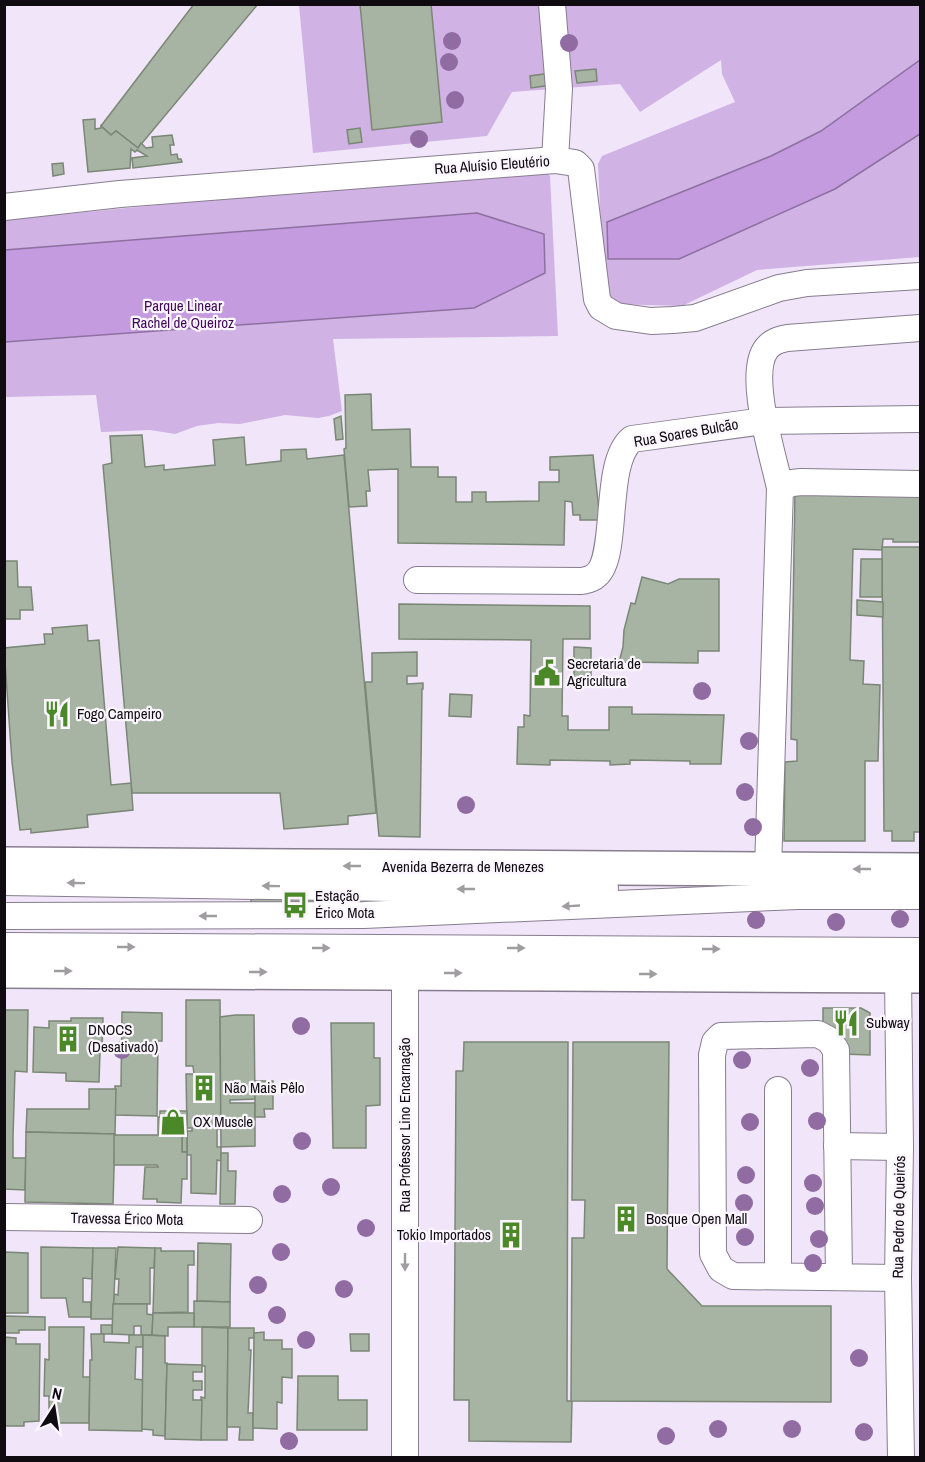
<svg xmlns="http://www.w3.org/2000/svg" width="925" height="1462" font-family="'Archivo Narrow',sans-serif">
<rect width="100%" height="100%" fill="#f1e6f9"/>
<g fill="#d0b2e5">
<path d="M299 5H920V257L757 270 682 306 611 304 604 293 598 164 602 156 735 102 722 74 721 60 640 112 620 84 512 92 487 136 313 153Z"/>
<path d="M537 168 545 171 550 176 558 336 333 339 342 411 329 416 318 418 285 415 240 424 218 423 197 426 175 434 150 430 101 432 96 395 5 397 4 220Z"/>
</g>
<g fill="#c39bde" stroke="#8d70a0" stroke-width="1.5">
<path d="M920 60V134L835 189 679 259H608L607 222 771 156 821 131Z"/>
<path d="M477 213 544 234 545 273 474 308 5 342V250Z"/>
</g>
<g fill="#a8b4a3" stroke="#7b8776" stroke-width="1.5">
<path d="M194 4H258L138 148 116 131 111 135 101 126Z"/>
<path d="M360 4H431L442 122 372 130Z"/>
<path d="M596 69 597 81 577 83 575 71Z"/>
<path d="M550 73 551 85 531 88 530 76Z"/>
<path d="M95 119V129L101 128V126L111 135 116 131 138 148 141 143 146 148 153 147 152 137 172 135 174 145H170L171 155 177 154 178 159H181L182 162 133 168 132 158 147 156 137 150 135 152 131 149 130 168 88 172 83 120Z"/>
<path d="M360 128 362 142 349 144 347 130Z"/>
<path d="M63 163 64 174 53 176 52 164Z"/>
<path d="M371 394 372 430 410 429 411 467H438V477H456V502H472V492H486V502L539 501V482H559V470H550V457L593 455 600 520H580V515H573L572 502 565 501 564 545 398 543V469L368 470 370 491H366L367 506 349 507 344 449 346 448 345 395Z"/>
<path d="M341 416 343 439 336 440 334 419Z"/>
<path d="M142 435 145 467 164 465V470L215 465 213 440 244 437 246 465 281 461V450L306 449 307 459 344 455 376 813 348 816V824L284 829 280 793H132L103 465 112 463 110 436Z"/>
<path d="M920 489V542H893V539H883L882 550 853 549 850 660 864 661 863 684 880 685 878 761H865V841H784L785 762 797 761V740L791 739 795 490Z"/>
<path d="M882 547H920V832H914V841H892V831H884Z"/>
<path d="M861 559H882V597H860Z"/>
<path d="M4 561H17L18 587H31L33 610H20V619H4Z"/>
<path d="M642 577 668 584 679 579H719V651H698V663L619 662 623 647 624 630 631 603 635 604Z"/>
<path d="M857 600 883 602V617L857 615Z"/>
<path d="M399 604 590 606V639H563L562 716H568V730H609V707H632V714L724 715 721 764H690V761L630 760V764L610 765V761L550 760V765L517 764 518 727H524V715L530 716 531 640 399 639Z"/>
<path d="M87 625 88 641 99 640 111 785 131 783 133 810 87 815 88 827 31 833V829L20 830 12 762 4 648 45 644 44 634H53L52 628Z"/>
<path d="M574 647 591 648V680H574Z"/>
<path d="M417 652V676H407V684L423 683V689H422L420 837 379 836 365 682H372V653Z"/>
<path d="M450 694 472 695 471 717 449 716Z"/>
<path d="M251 896H337L338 909 251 910Z"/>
<path d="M186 1000H220L221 1129H217V1147H221V1161L217 1160 216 1194 191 1193V1155H187V1131H192V1128H187L186 1074H194L193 1066H186Z"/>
<path d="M823 1008H861L870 1013V1055L843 1054 823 1032Z"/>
<path d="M4 1010H28L27 1072 15 1071 13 1137V1158H26L25 1190 4 1189Z"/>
<path d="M122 1012 162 1013V1041H158L157 1116 115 1115V1086H121Z"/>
<path d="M235 1015H254L255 1099 230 1100V1103H255V1146L221 1147 220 1017Z"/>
<path d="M71 1018H103L102 1051H100L99 1082 66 1081V1073L33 1072 34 1027 49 1028V1021H71Z"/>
<path d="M331 1023H374V1058H380V1105L366 1106V1148H333Z"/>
<path d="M464 1042H568L567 1401H572L571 1442 469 1441V1400H454L456 1071H463Z"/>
<path d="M573 1042H669L667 1269 702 1306H831V1402L571 1401 572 1238H584L585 1200H572Z"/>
<path d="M255 1081H273V1109H264L265 1117H255Z"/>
<path d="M89 1089H116L115 1134 26 1132 27 1109H89Z"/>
<path d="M160 1111H187V1152H182V1135L158 1134V1117H160Z"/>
<path d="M26 1132 115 1134 113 1204 25 1202Z"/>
<path d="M114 1135H182V1152H187V1179H182L181 1203 157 1202V1199H143L145 1167H158L157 1165H114Z"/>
<path d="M221 1153H228V1171H236L235 1204H220Z"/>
<path d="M198 1243 231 1244 230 1302 197 1301Z"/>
<path d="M41 1247 93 1248 92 1279 83 1278V1302H91V1317H69L66 1298H41Z"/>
<path d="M118 1247 155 1248 154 1268H150V1304H113L114 1294 118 1295 119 1279H115Z"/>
<path d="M93 1248H116L113 1319H91Z"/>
<path d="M155 1248H161V1251H194V1265H188V1312L153 1313Z"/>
<path d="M4 1252 28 1253V1313H4Z"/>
<path d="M194 1301 230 1302V1327H194Z"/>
<path d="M113 1304H147V1314L153 1315 152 1335H141V1326H134V1335L112 1334Z"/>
<path d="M153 1313H194V1327H168V1336L152 1335Z"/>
<path d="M4 1316 45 1317V1330H19V1333H4Z"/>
<rect x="101" y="1325" width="11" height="9"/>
<path d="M49 1327H84L83 1377H90L89 1423H49V1396H44L45 1359 49 1360Z"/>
<path d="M202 1327 228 1328 227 1440H201V1397L205 1398V1366H202Z"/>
<path d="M228 1328H254V1338H249V1350H251L248 1413H253V1440H239L240 1427H227Z"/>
<path d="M264 1332V1340H282V1349H292V1378L282 1377V1403L277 1402V1429L253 1428 254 1333Z"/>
<path d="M91 1334H104V1342L129 1343V1335H143V1347H136L135 1379 143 1380 142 1431 89 1430 90 1360H92Z"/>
<path d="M350 1334H369V1351H351Z"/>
<path d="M143 1335 165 1336V1363H167L165 1436 153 1435V1430L142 1429Z"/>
<path d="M4 1337 16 1338V1344H40L39 1421 24 1422V1426H4Z"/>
<path d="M167 1364 202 1365V1372H193V1381H202V1390H193V1400H202L201 1440 165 1439Z"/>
<path d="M298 1376H338V1400H367V1430H297Z"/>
</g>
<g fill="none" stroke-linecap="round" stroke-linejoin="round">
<g stroke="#877d8e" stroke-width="28">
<g id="minor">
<path d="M552 4 559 89 555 160"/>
<path d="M4 207 120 194 555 160 575 163 581 169 597 299 601 307 616 316 651 321 673 320 695 318 779 288 807 283 920 276"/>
<path d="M780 488C774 458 746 373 767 348 773 341 779 340 787 338L920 328"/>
<path d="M417 580 582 581C586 580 592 579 595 576 620 559 602 463 632 439L764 421 920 419"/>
<path d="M768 869 780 488 792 483 801 482 920 484"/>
<path d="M4 882 456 889 605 888"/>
<path d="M4 916 364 915 798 896H920"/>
<path d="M4 946 920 951"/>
<path d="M898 976 900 1147 898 1278 901 1458"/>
<path d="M778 1090V1276"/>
<path d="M837 1146 900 1147"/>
<path d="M4 1217 249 1220"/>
<path d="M839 1277 836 1050 829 1040 818 1034 721 1036 715 1042 712 1055 713 1254 721 1269 733 1276 898 1278"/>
<path d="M405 1458V973"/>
</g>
</g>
<g stroke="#877d8e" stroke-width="36">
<g id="major">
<path d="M4 864 920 870"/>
<path d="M4 971 920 976"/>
</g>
</g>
<use href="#minor" stroke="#fff" stroke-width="26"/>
<use href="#major" stroke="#fff" stroke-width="33"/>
</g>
<g fill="#906ca2">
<circle cx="452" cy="41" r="9"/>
<circle cx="569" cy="43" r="9"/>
<circle cx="449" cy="62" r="9"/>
<circle cx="455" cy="100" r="9"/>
<circle cx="419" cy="139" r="9"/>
<circle cx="702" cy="691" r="9"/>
<circle cx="749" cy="741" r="9"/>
<circle cx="745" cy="792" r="9"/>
<circle cx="466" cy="805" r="9"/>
<circle cx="753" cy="827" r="9"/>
<circle cx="900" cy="919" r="9"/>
<circle cx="756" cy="920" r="9"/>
<circle cx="836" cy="922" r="9"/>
<circle cx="301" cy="1026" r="9"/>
<circle cx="122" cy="1050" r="9"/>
<circle cx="742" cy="1060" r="9"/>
<circle cx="810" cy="1068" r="9"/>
<circle cx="817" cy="1121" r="9"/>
<circle cx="750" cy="1122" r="9"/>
<circle cx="302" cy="1141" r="9"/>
<circle cx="746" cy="1175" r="9"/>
<circle cx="813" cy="1183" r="9"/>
<circle cx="331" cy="1187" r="9"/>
<circle cx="282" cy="1194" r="9"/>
<circle cx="744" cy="1203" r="9"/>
<circle cx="815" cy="1206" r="9"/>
<circle cx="366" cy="1228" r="9"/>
<circle cx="745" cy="1237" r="9"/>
<circle cx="819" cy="1239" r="9"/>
<circle cx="281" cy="1252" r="9"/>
<circle cx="813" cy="1263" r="9"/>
<circle cx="258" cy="1285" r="9"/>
<circle cx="344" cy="1289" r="9"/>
<circle cx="277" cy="1315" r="9"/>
<circle cx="306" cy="1340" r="9"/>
<circle cx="859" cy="1358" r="9"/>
<circle cx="718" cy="1429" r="9"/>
<circle cx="792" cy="1429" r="9"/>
<circle cx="864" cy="1432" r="9"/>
<circle cx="666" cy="1436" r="9"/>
<circle cx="289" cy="1441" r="9"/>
</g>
<defs><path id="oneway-solid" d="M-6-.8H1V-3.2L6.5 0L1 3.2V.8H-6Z" transform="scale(1.5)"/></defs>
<g fill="#9f9da0">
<use href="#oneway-solid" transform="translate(352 866) rotate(-180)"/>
<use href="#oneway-solid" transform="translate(862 869) rotate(-180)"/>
<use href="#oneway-solid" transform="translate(76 883) rotate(-179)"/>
<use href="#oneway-solid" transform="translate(271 886) rotate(-179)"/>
<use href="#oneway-solid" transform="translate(466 889) rotate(180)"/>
<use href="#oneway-solid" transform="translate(571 906) rotate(177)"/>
<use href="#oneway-solid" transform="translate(208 916) rotate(180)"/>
<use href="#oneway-solid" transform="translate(126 947)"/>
<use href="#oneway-solid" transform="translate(321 948)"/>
<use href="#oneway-solid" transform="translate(516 948)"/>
<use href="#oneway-solid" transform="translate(711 949)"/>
<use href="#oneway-solid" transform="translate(63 971)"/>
<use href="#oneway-solid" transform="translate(258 972)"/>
<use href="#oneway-solid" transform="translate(453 973)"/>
<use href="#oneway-solid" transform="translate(648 974)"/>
<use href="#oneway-solid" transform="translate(405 1262) rotate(90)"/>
</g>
<defs>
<g id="civic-bare" transform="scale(2.07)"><path d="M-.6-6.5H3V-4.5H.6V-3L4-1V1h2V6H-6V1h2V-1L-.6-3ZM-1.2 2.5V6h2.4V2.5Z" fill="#4b8928" stroke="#fbf6fe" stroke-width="2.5" paint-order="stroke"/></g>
<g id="restaurant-bare" transform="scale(2.07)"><path d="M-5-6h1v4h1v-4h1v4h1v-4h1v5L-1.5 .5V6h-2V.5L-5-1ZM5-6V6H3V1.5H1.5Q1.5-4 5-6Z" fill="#4b8928" stroke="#fbf6fe" stroke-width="2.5" paint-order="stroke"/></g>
<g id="bus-bare" transform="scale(2.07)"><path d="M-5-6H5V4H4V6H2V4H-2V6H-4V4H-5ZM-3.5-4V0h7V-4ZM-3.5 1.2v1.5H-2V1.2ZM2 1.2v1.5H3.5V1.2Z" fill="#4b8928" stroke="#fbf6fe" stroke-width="2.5" paint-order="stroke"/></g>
<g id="building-bare" transform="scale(2.07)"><path d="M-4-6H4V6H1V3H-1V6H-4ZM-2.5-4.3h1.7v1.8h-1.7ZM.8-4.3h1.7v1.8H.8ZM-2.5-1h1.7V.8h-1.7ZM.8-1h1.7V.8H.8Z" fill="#4b8928" stroke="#fbf6fe" stroke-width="2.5" paint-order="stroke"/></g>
<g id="shop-bare" transform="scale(2.07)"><path d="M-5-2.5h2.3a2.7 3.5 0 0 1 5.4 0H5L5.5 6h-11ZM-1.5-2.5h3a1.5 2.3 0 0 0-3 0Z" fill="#4b8928" stroke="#fbf6fe" stroke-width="2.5" paint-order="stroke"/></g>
</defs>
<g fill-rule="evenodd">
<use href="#civic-bare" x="547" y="673"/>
<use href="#restaurant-bare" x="57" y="714"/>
<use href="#bus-bare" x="295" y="905"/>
<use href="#restaurant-bare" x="846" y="1023"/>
<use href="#building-bare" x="68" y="1039"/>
<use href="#building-bare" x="204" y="1088"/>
<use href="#shop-bare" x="173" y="1122"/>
<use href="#building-bare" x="626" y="1219"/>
<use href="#building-bare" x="511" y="1235"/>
</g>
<g text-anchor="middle" stroke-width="4.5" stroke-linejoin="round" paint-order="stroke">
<g font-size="15" fill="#0f0b11" stroke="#fbf6fe">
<text transform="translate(492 165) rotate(-4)" y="5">Rua Aluísio Eleutério</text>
<text transform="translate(686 433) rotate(-10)" y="5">Rua Soares Bulcão</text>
<text x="463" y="872">Avenida Bezerra de Menezes</text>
<text transform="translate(405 1125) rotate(-90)" y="5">Rua Professor Lino Encarnação</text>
<text transform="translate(899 1217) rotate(-89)" y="5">Rua Pedro de Queirós</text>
<text transform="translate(127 1219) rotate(1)" y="5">Travessa Érico Mota</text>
</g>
<g font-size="15" fill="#40095a" stroke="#fbf6fe">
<text x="183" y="311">Parque Linear<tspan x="183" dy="17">Rachel de Queiroz</tspan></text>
</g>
<g font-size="15" fill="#0f0b11" stroke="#fbf6fe" text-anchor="start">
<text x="567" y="669">Secretaria de<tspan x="567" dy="17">Agricultura</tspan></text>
<text x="77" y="719">Fogo Campeiro</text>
<text x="315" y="901">Estação<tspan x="315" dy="17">Érico Mota</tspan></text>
<text x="866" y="1028">Subway</text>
<text x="88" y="1035">DNOCS<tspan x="88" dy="17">(Desativado)</tspan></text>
<text x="224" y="1093">Não Mais Pêlo</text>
<text x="193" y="1127">OX Muscle</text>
<text x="646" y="1224">Bosque Open Mall</text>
<text x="491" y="1240" text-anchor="end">Tokio Importados</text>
</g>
</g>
<rect width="925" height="1462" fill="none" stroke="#0f0b11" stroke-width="12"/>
<g transform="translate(54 1408) rotate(12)" stroke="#fbf6fe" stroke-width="4.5" paint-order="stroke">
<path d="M0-4.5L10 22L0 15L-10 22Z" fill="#0f0b11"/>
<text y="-9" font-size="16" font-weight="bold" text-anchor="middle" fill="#0f0b11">N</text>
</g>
</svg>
